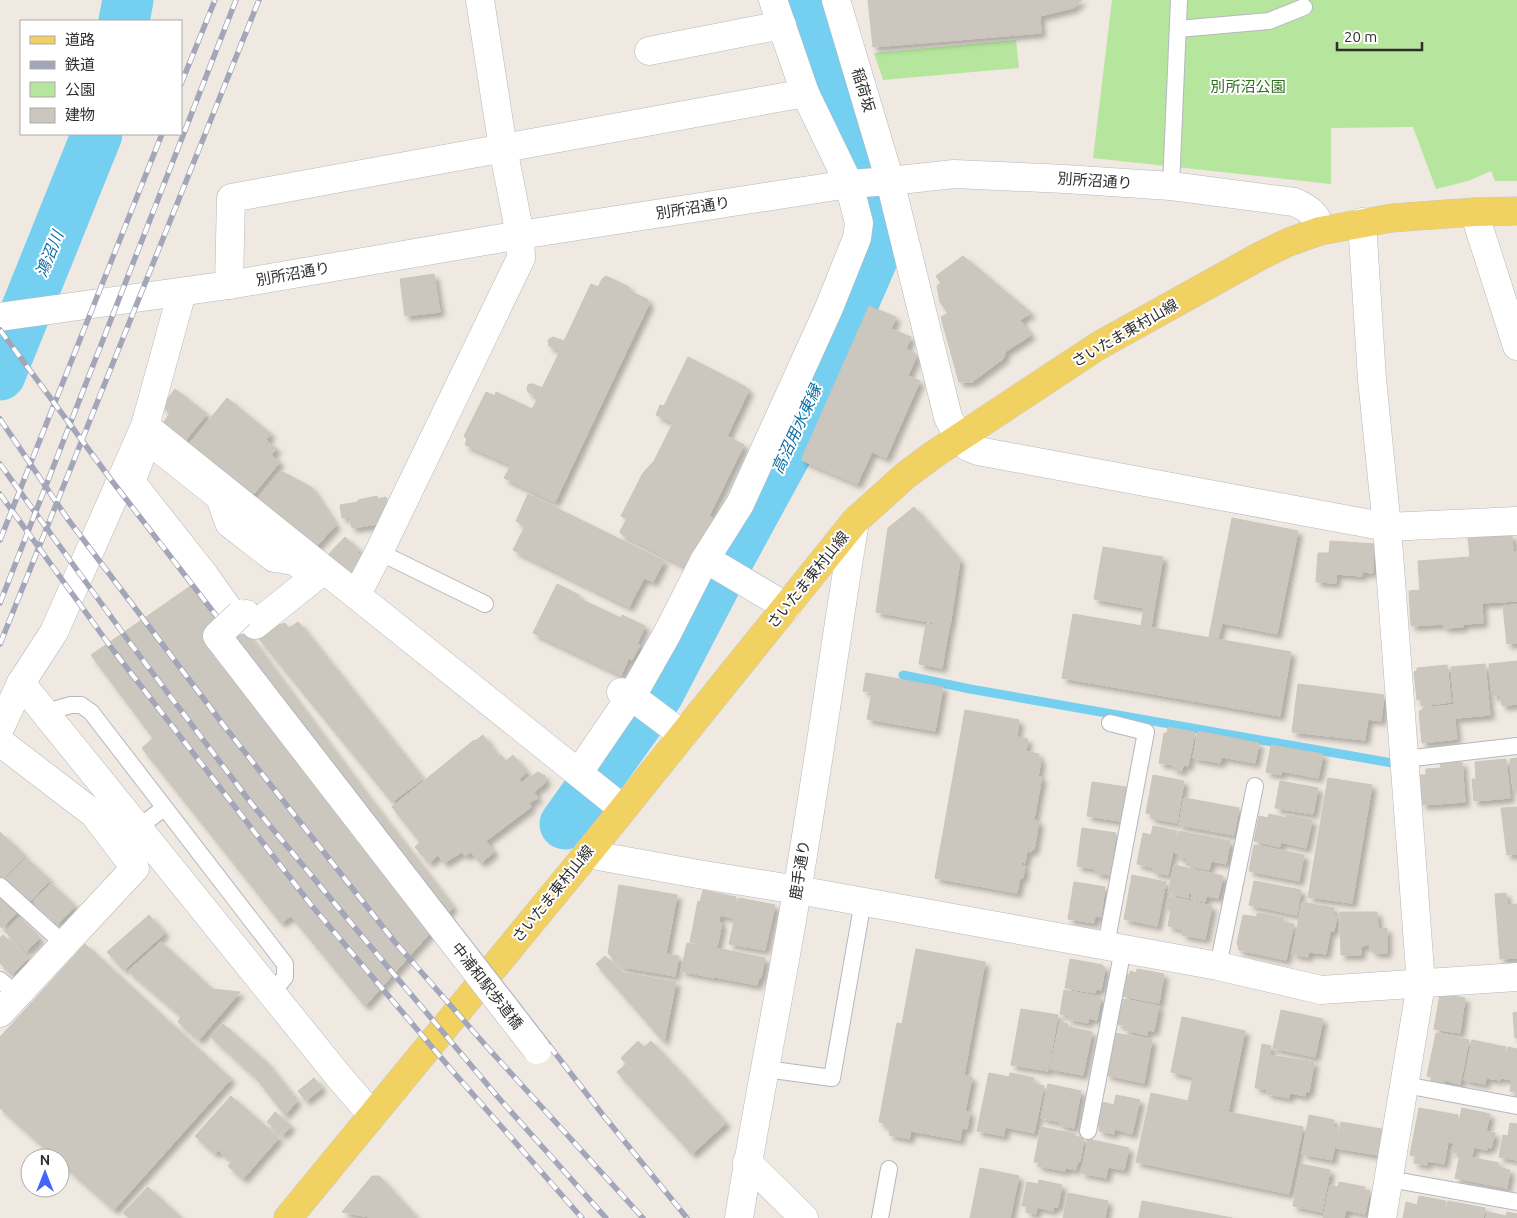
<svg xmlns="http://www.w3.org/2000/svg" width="1517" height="1218" font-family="Ubuntu,'Noto Sans JP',sans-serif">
<defs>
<filter id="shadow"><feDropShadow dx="4.5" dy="4.5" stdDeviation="2.5" flood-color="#0004"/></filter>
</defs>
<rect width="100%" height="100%" fill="#efe9e1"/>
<g fill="#b6e59e">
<path d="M1112 0H1517V181H1495L1491 171 1468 181 1436 189 1413 127 1331 128V184L1093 158Z"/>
<path d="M1016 40 1019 68 883 80 874 53Z"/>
</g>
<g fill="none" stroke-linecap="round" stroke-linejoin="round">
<path stroke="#75cff0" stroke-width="9" d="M903 675 970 689 1392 763"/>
<g stroke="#75cff0" stroke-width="51">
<path d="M124 21 128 0"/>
<path d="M0 375 97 134"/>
<path d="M565 824 658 694 721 573 793 441 877 248 880 232 879 223 856 138 804 0"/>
</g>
</g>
<g fill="#cbc7bf" stroke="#cbc5ba" filter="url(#shadow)">
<path d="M868 0H1082L1073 8 1040 16 1041 33 873 47Z"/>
<path d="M963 256 1031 313 1020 320 1031 335 1005 352 1004 358 972 382H959L941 317 948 313 940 302 937 286 941 283 936 276Z"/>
<path d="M434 274 440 312 405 316 400 279Z"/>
<path d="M606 276 629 287V291L647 299 649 304 555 502 504 478 511 465 465 445 467 439 464 436 486 392 495 396 496 392 532 409 538 398 528 392 527 387 529 384H533L542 388 560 351 549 346 548 340 553 337 564 341 591 284 598 287 602 279Z"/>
<path d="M869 306 896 317 891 329 911 337 906 349 917 355 908 376 920 381 886 458 872 452 857 484 801 460Z"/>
<path d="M688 357 746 387 745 388 749 390 727 436 744 445 709 516 713 518 688 568 621 534 620 531 627 519 621 516 643 473 654 461 673 423 656 415 660 405 664 406Z"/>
<path d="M175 389 207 414 185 441 163 423 170 413 162 406Z"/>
<path d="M227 398 271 434 266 440 277 449 271 455 280 462 249 500 186 448Z"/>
<path d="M281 471 311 487 336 525 314 549 255 502Z"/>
<path d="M528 494 664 561 653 582 644 578 629 607 513 550 525 526 516 521Z"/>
<path d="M377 496 378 499 386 497 391 522 352 528 349 517 342 518 340 505 358 502V500Z"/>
<path d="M914 507 960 560 950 626 876 612 888 528Z"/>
<path d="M1232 518 1298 531 1277 634 1222 623 1218 639 1209 637Z"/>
<path d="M1512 535 1513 553 1517 552V601L1482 603 1483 623 1463 624V627L1444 628V624L1411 626 1409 591 1420 590 1418 561 1470 557 1468 538Z"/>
<path d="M345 537 357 548V552L365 563 354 582 325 558Z"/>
<path d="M1330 541 1374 544 1373 573 1362 572V576L1336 574V583L1316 582 1318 553H1329Z"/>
<path d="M1103 547 1163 557 1151 627 1141 626 1144 608 1094 599Z"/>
<path d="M205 576 363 790 453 907 365 1006 291 916 281 923 142 748 153 738 91 655Z"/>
<path d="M557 584 579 595 578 598 621 618 622 615 645 626 637 644 640 645 632 660 629 658 621 675 533 633Z"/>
<path d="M1517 605V643L1507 644 1503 606Z"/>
<path d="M1073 614 1291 652 1280 716 1062 678Z"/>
<path d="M298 622 423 779 392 802 259 639 276 626 285 623 289 628Z"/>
<path d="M926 624 949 627 942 668 919 664Z"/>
<path d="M1517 661V704L1502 706 1501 695 1493 696 1489 664Z"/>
<path d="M1485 664 1490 715 1456 718 1451 667Z"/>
<path d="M1447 665 1451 702 1421 706V699L1417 700 1414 672 1417 671V668Z"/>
<path d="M866 673 943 687 935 731 867 719 872 692 863 691Z"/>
<path d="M1298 684 1384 695 1381 721 1368 719 1365 740 1292 732Z"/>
<path d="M1453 705 1457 739 1422 743 1419 711 1423 710 1422 708Z"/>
<path d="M965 710 1019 720 1017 737 1028 739 1026 751 1039 754 1038 759 1041 760 1038 777H1042L1034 819 1039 822 1034 850 1031 849V852L1027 851 1025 863 1022 862 1021 865 1025 866 1023 878H1020L1017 893 935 878Z"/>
<path d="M1168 727 1195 732 1188 766 1183 765 1182 771 1173 769V765L1159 763 1164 733H1167Z"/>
<path d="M1198 731 1259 743 1255 763 1222 757 1220 763 1193 758Z"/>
<path d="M483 735 498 757 501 755 506 761 513 755 527 772 519 779 521 783 538 772 545 776V783L534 792 538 798 529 803 531 807 486 841 494 852 481 863 471 852 465 856 462 852 444 863 438 855 429 863 415 847 420 842 392 807 474 740 475 741Z"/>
<path d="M1271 745 1323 754 1318 778 1281 771V775L1266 772Z"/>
<path d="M1517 758V788L1513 789 1510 759Z"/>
<path d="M1506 759 1510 798 1474 801 1472 779H1476L1475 762Z"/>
<path d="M1462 762 1465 802 1422 805 1420 775H1426V769L1441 768 1440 764Z"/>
<path d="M1153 775 1184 781 1177 823 1151 818V814L1146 813Z"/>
<path d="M1328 778 1372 785 1352 903 1308 897Z"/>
<path d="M1280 781 1318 788 1313 814 1275 808Z"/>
<path d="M1092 782 1126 787 1120 821 1087 816Z"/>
<path d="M1184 798 1239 808 1234 835 1179 825Z"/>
<path d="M1517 807V854L1507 855 1501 808Z"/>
<path d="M1269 814 1287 818V815L1312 820 1306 848 1281 842 1280 847 1254 841 1259 816 1268 818Z"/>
<path d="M1153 826 1177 831 1168 875 1153 872 1154 868 1137 864 1143 833 1151 835Z"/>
<path d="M1082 828 1116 833 1110 875 1096 873V869L1077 866Z"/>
<path d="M1179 831 1230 841 1226 864 1211 861 1209 870 1186 865 1187 859 1178 857 1179 854 1174 853Z"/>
<path d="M0 832 25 856 2 880 0 878Z"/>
<path d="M1254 845 1304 855 1299 881 1249 871Z"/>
<path d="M26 858 50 880 28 904 4 881Z"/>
<path d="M1174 865 1223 876 1218 898 1206 896 1205 902 1191 899 1192 894 1189 893 1188 898 1168 893Z"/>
<path d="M1132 875 1166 882 1157 926 1124 919Z"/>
<path d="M1254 881 1301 890 1297 915 1249 905Z"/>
<path d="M1074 882 1105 887 1101 917 1095 916 1094 923 1068 919Z"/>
<path d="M51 883 75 906 57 925 33 902Z"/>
<path d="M619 885 677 895 666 954 679 956 675 976 622 967 608 953Z"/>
<path d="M703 890 736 897 735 899H737L733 918 720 915 719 922 722 923 717 947 690 942 698 901 700 902Z"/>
<path d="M0 893 19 910 2 928 0 926Z"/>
<path d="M1506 893 1507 905 1517 904V958L1500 959 1495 894Z"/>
<path d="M1169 897 1212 906 1205 939 1182 935 1183 930 1168 926 1171 910 1166 908Z"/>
<path d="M739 898 775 905 765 950 729 944Z"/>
<path d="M1302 902 1334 908 1333 915 1337 916 1334 931H1330L1326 954 1309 952 1308 957 1292 954Z"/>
<path d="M1340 912H1377L1378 929 1387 928V953H1374V950H1370V945L1361 946V955H1341Z"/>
<path d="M1257 913 1284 918 1283 922 1294 924 1286 960 1239 950 1237 943 1243 915 1257 917Z"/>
<path d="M149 915 165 933 124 970 107 952Z"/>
<path d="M19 917 40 938 26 952 5 931Z"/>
<path d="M3 935 28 958 12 975 0 963V938Z"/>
<path d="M161 942 212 989 240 992 199 1040 178 1022 181 1016 128 971Z"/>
<path d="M687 943 720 949 714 978 681 971Z"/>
<path d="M85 944 231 1079 114 1210 60 1162V1158H56L0 1108V1037Z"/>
<path d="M721 949 765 958 761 978H759L757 985 715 977Z"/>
<path d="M916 949 985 962 964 1075 972 1077 965 1111 970 1112 967 1129 962 1128 960 1140 911 1131 909 1139 889 1135 890 1127 883 1125 884 1123 879 1122 897 1023 902 1024Z"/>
<path d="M605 956 621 972 676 982 664 1042 596 964Z"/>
<path d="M1070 959 1102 965 1105 968 1101 990 1096 989 1095 993 1065 988Z"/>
<path d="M1137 969 1164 974 1159 1003 1122 996 1127 974 1130 975V971L1136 973Z"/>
<path d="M1064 990 1101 997 1097 1020 1089 1018 1088 1023 1068 1019 1069 1015 1060 1014Z"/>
<path d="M1440 994 1465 998 1460 1033 1434 1029Z"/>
<path d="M1122 999 1159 1006 1154 1031 1148 1030 1147 1035 1124 1030 1125 1025 1117 1024Z"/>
<path d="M1021 1009 1058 1015 1048 1071 1011 1065Z"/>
<path d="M1281 1010 1323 1019 1315 1057 1273 1048Z"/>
<path d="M1517 1012V1038H1515L1513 1013Z"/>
<path d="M1182 1017 1245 1031 1228 1112 1303 1127 1289 1194 1136 1162 1151 1093 1188 1101 1193 1077 1171 1072Z"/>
<path d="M1060 1022 1068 1024V1027L1092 1032 1083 1075 1050 1069Z"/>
<path d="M223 1024 266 1062 297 1101 285 1115 256 1078 210 1036Z"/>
<path d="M1115 1033 1152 1040 1144 1083 1106 1075Z"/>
<path d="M1436 1033 1469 1040 1460 1084 1444 1080V1084L1431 1081 1432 1077 1427 1076Z"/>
<path d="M1472 1040 1506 1047 1500 1080 1486 1078 1485 1084 1464 1080Z"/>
<path d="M638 1041 644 1047 651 1041 726 1123 692 1154 617 1072 626 1064 621 1058Z"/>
<path d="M1262 1044 1271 1046 1270 1055 1314 1062 1309 1092 1306 1091 1305 1096 1290 1093 1289 1098 1267 1094V1089L1255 1088Z"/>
<path d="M1508 1047 1517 1049V1093L1510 1091 1512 1080 1501 1078Z"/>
<path d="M989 1073 1009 1077 1010 1073 1034 1078 1032 1083 1044 1086 1034 1133 1005 1127 1004 1136 977 1131Z"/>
<path d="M314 1078 322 1088 306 1101 298 1091Z"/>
<path d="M1048 1084 1081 1091 1074 1128 1060 1125V1122L1041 1118Z"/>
<path d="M1116 1095 1140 1100 1132 1134 1115 1129 1114 1134 1099 1131 1100 1127 1097 1126 1102 1102 1114 1105Z"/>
<path d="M231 1096 279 1138 243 1179 228 1166 232 1162 218 1150 215 1154 195 1136Z"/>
<path d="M1419 1108 1458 1115 1453 1143 1448 1142 1444 1164 1427 1161V1165L1414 1163 1416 1156 1410 1155Z"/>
<path d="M1462 1108 1490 1114 1486 1131 1495 1133 1491 1148 1487 1147V1150L1474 1147 1472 1156 1452 1152Z"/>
<path d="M275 1112 291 1126 283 1135 267 1122Z"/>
<path d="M1309 1115 1334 1120 1333 1127 1338 1128 1332 1160 1302 1154Z"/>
<path d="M1341 1122 1382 1129 1378 1155 1336 1148Z"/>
<path d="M1510 1123 1517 1124V1160L1499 1157 1503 1135 1508 1136Z"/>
<path d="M1041 1127 1075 1134 1074 1136 1084 1138 1080 1162H1077L1076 1170 1066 1168 1065 1171 1038 1166 1039 1162H1034Z"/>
<path d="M1088 1139 1129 1148 1124 1170 1108 1167 1106 1178 1081 1173Z"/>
<path d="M1460 1155 1499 1163 1498 1167 1510 1170 1507 1188 1455 1178Z"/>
<path d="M1301 1164 1330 1170 1322 1212 1293 1206Z"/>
<path d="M980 1168 1019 1176 1010 1218H970Z"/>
<path d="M372 1176H379L417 1218H375L342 1212Z"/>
<path d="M1039 1180 1062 1185 1058 1207H1053V1211L1037 1207 1036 1214 1026 1212 1027 1206H1022L1027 1182 1038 1184Z"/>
<path d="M1339 1182 1365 1187 1364 1190 1370 1191 1365 1214 1346 1210 1344 1218H1323L1330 1185 1338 1187Z"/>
<path d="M148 1187 181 1218H129L123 1213Z"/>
<path d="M1068 1193 1108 1201 1105 1218H1063Z"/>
<path d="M1419 1196 1446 1201 1443 1218H1403L1406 1202 1417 1205Z"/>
<path d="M1142 1201 1232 1218H1139Z"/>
<path d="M1448 1201 1485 1208 1483 1218H1444Z"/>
<path d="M1488 1212 1506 1216 1507 1212 1517 1214V1218H1486Z"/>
</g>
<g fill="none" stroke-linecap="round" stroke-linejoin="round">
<g stroke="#b4b7c1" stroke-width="18">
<g id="lane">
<path d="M1178 29 1269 21 1304 7"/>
<path d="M1171 186 1179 0"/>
<path d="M379 552 485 604"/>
<path d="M46 712 71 705H81L91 712 285 964V977L272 993"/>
<path d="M1405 759 1517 746"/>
<path d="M139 827 164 808"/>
<path d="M0 886 64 944"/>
<path d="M1106 945 1146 732 1110 723"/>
<path d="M1218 966 1255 786"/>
<path d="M0 980 17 995"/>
<path d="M766 1069 832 1078 863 901"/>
<path d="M1405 1085 1517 1106"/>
<path d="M1088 1131 1123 949"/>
<path d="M1389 1179 1517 1202"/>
<path d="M880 1218 889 1169"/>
</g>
</g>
<g stroke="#b4b7c1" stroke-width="29">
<g id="street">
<path d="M649 51 782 25"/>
<path d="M890 181 954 174 1065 179 1171 186 1294 202C1307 207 1319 215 1320 231"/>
<path d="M1474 212 1517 346"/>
<path d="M1362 222 1372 379 1387 527 1421 984 1382 1218"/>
<path d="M229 285 231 198 805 93"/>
<path d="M145 426 622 808"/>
<path d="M958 437 968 447 978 451 1387 527 1517 521"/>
<path d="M156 446 220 497 229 523 274 558 295 561 315 577 255 625 246 614 237 621 205 576 131 482 144 448Z"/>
<path d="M704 561 716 565 787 607"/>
<path d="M357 594 379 552 521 258 520 235 503 148 480 0"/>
<path d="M621 692 643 705 683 735"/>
<path d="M0 728 21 683 54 632 145 426 182 292"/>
<path d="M0 742 94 814 135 868 0 1013"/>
<path d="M579 772 637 687 667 634 704 561 740 504 829 308 857 238 859 223 849 184 805 93 773 0"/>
<path d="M587 854 698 874 798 890 1218 966 1321 990 1517 977"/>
<path d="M747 1162 804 1218"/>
</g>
</g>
<g stroke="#b4b7c1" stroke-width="29">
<g id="secondary">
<path d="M836 0 890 181 948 417 958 437"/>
<path d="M0 317 229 285 520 235 849 184 890 181"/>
<path d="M21 683 340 1078 372 1115"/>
<path d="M739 1218C756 1109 779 1000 797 891 818 768 835 644 855 521"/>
</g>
</g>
<g stroke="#c9c9c9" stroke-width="29">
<path id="primary" d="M288 1218 587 854 855 521 906 475 933 455 1098 346 1260 256 1289 242 1320 231 1392 218 1474 212 1517 211"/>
</g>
<use href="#lane" stroke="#fff" stroke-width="16"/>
<use href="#street" stroke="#fff" stroke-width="28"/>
<use href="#secondary" stroke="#fff" stroke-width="28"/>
<use href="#primary" stroke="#f2d163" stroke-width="28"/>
<g stroke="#a3a6b8" stroke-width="5.5">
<g id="rail">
<path d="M181 84 215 0"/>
<path d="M0 330 112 481 603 1115 687 1218"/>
<path d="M0 419 67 518 225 727 394 941 487 1047 643 1218"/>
<path d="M0 464 133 647 251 803 376 953 497 1096 606 1218"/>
<path d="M0 494 113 650 312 906 455 1074 582 1218"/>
<path d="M0 540 162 134"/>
<path d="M0 603 236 0"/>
<path d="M0 644 259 0"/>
</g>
</g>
<use href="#rail" stroke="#fff" stroke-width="4" stroke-dasharray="11" stroke-linecap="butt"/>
<g stroke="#b4b7c1" stroke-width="29" stroke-linecap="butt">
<path id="street-bridge" d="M240 614 217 636 537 1050"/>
</g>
<use href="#street-bridge" stroke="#fff" stroke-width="28"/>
</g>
<g text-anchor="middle" stroke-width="4" stroke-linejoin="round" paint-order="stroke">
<g font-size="15" fill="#2c6e1b" stroke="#fff">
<text x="1248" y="92">別所沼公園</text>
</g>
<g font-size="15" fill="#2e2e2e" stroke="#fff">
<text transform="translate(863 90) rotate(73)" y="5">稲荷坂</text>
<text transform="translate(1095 181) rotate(4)" y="5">別所沼通り</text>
<text transform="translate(693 208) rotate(-9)" y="5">別所沼通り</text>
<text transform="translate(293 274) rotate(-10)" y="5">別所沼通り</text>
<text transform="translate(1125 333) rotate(-30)" y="5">さいたま東村山線</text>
<text transform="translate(808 580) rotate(-51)" y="5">さいたま東村山線</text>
<text transform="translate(800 870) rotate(-81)" y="5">鹿手通り</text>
<text transform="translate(553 894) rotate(-51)" y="5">さいたま東村山線</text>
<text transform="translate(487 986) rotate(52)" y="5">中浦和駅歩道橋</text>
</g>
<g font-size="16" font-style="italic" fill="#0d6fa3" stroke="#fff">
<text transform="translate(49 254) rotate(-68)" y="6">鴻沼川</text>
<text transform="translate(796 429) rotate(-65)" y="6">高沼用水東縁</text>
</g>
</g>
<rect x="20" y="20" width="162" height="115" fill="#ffffff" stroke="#ababab"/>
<rect x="30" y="36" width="25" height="8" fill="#f2d163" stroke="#ababab"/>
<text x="65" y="45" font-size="15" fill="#2e2e2e">道路</text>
<rect x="30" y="61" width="25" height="8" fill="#a3a6b8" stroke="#ababab"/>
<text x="65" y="70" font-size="15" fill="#2e2e2e">鉄道</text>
<rect x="30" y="82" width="25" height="15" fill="#b6e59e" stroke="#ababab"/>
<text x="65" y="95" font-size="15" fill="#2e2e2e">公園</text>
<rect x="30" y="108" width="25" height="15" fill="#cbc7bf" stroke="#ababab"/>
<text x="65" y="120" font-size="15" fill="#2e2e2e">建物</text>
<g transform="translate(45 1173)"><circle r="24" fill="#ffffff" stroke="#ababab"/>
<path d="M0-4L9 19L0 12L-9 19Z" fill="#4264fb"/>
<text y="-8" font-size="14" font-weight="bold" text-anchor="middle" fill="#2e2e2e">N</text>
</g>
<path d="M1337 42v8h85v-8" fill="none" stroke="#2e2e2e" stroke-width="2.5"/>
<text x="1344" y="42" font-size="15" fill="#2e2e2e" stroke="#ffffff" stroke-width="4" paint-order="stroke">20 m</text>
</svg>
